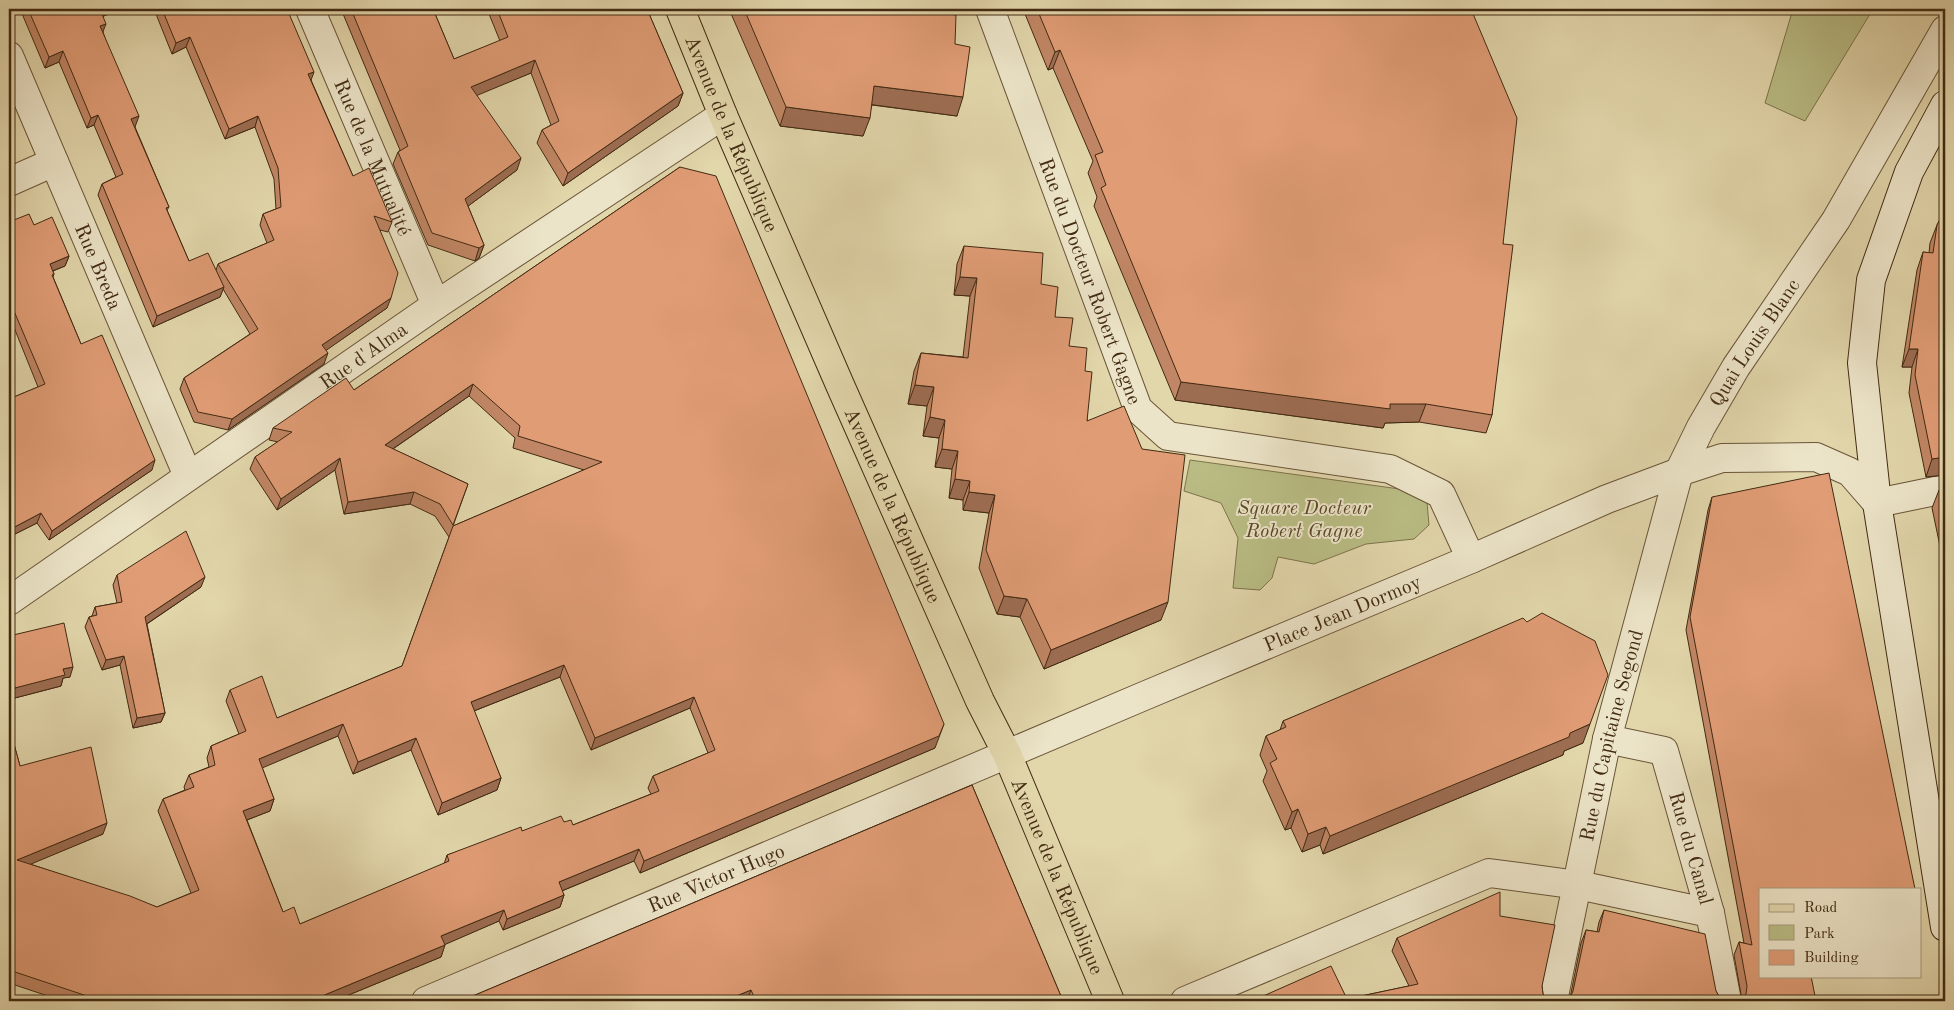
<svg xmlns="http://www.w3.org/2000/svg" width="1954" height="1010" font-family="'Old Standard TT',serif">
<rect width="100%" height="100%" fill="#e2d6ab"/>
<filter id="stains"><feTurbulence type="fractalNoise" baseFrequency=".004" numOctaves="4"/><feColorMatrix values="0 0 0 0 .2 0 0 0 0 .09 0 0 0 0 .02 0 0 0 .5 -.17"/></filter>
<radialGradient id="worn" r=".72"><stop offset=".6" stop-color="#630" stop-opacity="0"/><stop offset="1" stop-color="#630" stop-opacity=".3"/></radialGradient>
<g fill="#b9bc84" stroke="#7e734b">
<path d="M1793 9H1861L1870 14 1805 121 1765 103Z"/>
<path d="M1190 460 1414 491 1427 502 1429 525 1414 539 1366 544 1314 564 1278 557 1272 578 1260 590 1233 588 1238 538 1221 503 1184 491Z"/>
</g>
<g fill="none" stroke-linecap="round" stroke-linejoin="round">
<g stroke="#6a5538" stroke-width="30">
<g id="street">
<path id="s1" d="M310 9 436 305"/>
<path id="s2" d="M990 9 1138 409 1168 436 1390 469 1441 494 1471 559"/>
<path id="s3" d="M9 56 188 476"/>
<path d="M9 182 54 162"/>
<path id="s4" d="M9 601 436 305 723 115"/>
<path id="s5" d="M1607 739 1664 751 1710 913 1727 1001"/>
<path id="s6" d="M426 1001 1144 696 1471 559 1607 499 1679 472 1722 458 1816 457 1850 472 1877 503 1945 489"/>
<path d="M1185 1001 1489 873 1578 885 1710 913"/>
<path id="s7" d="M1553 1001 1607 739 1679 472 1701 427 1736 367 1836 220 1945 30"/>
</g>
</g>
<g stroke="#422a12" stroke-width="30">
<path id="secondary" d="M1945 105 1909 172 1871 280 1862 363 1877 503 1945 927"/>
</g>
<g stroke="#422a12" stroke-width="30">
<g id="primary">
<path id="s8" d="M680 9 723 115 840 385 980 701 1007 754 1110 1001"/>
</g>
</g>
<use href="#street" stroke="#ece4c8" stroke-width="28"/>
<use href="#secondary" stroke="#ece4c8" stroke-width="28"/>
<use href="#primary" stroke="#e2d6ab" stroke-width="28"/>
</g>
<g fill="#c18665" stroke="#422a12" fill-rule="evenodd">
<path d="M20 9H122L103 16V32L135 127 169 207 167 210 189 261 216 270 218 264 267 243 260 225 263 214 276 209 274 179 255 127 225 139 186 47 172 54 154 9H287L311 80 353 176 392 222 388 232 380 230 387 308 326 350 324 364 228 430 194 422 180 389 184 378 250 334 223 289 220 297 153 327 98 195 102 184 116 177 94 125 87 128 59 62 45 68Z"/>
<path d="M341 9H433L454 59 500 41 487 9H647L683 93 678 106 563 186 537 143 542 130 551 125 531 73 476 95 517 170 468 206 484 245 479 258 475 261 428 245 393 164 398 152 400 150Z"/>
<path d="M729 9H941V13L955 44 957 116 872 105 863 136 780 126Z"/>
<path d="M1023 9H1471L1503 244 1492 415 1486 433 1419 422 1385 423 1383 428 1175 400 1094 206 1097 197 1088 173 1093 161 1053 68 1048 70Z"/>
<path d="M680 167 935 748 640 873 634 861 562 891 564 895 560 907 503 930 499 921 445 944 441 957 334 1001H63L9 983V726L20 766 103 834 30 864 157 907 191 893 158 811 163 799 185 790 184 787 189 775 209 767 207 758 211 746 239 734 226 701 230 690 277 718 402 666 449 537 435 516 410 504 344 514 335 470 277 510 250 469 255 457 278 442 269 440 273 428 354 390ZM469 396 515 438 513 448 584 470 453 526 468 484 393 449ZM560 677 591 750 690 708 708 753 653 776 648 788 651 794 573 825 564 822 522 831 447 855 444 864 300 924 283 912 247 820 270 811 274 799 262 767 338 736 353 774 411 750 438 815 497 790 501 778 474 711Z"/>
<path d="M1945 210V475L1926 477 1909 393 1912 367H1902L1917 270 1923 252 1929 253 1930 243 1937 225Z"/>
<path d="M9 222 34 225 69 256 65 266 53 271 54 274 53 277 81 344 152 470 49 540 37 523 9 537V399L38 387 11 320H9Z"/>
<path d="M964 246 1041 284 1055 317 1069 346 1085 371 1087 421 1161 620 1044 669 1020 617 997 614 979 568 989 513 963 510V500L949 498 952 469 935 467 939 438 923 436 927 406 908 404 914 371 921 353 963 357 970 296 954 295 957 264Z"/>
<path d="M1945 488V570L1932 508 1939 490Z"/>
<path d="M1712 497 1760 976 1742 1000 1734 955 1739 942 1744 943 1686 630 1708 510Z"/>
<path d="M117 575 201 587 147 624 165 713 161 722 133 728 120 665 102 670 85 627 89 617 92 616 95 607 117 603 113 585Z"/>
<path d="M1527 622 1583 743 1564 751 1563 755 1323 854 1320 845 1302 852 1291 828 1285 830 1263 781 1267 771 1260 755 1266 736 1280 730 1283 721Z"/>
<path d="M9 636 70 677 63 678 61 686 11 699 9 689Z"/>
<path d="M972 785 1063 1001H461Z"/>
<path d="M1604 910 1716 991 1720 998H1570L1581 943 1586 930 1597 932 1599 922Z"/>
<path d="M1500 916 1542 986 1543 994 1548 1000 1347 999 1409 986 1392 951 1397 938Z"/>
</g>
<g fill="#9d6d52" stroke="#422a12">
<path d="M99 9H122L96 19Z"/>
<path d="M106 24 102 34 100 26Z"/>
<path d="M190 37 186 47 172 54 176 43Z"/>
<path d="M1060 50 1053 68 1048 70 1055 52Z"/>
<path d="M63 51 59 62 45 68 49 57Z"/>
<path d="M535 60 531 73 466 100 471 87Z"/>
<path d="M314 72 310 83 308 74Z"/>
<path d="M874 86 963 97 957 116 867 104Z"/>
<path d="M683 93 678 106 563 186 568 173Z"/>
<path d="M786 107 870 118 863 136 780 126Z"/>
<path d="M98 115 94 125 87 128 91 118Z"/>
<path d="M139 116 135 127 128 130 131 119Z"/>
<path d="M258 116 255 127 225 139 229 129Z"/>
<path d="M521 158 517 170 460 212 465 199Z"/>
<path d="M484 245 479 258 475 261 479 248Z"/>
<path d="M69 256 65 266 47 273 50 264Z"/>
<path d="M960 277 977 278 970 296 954 295Z"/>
<path d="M224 287 220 297 153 327 157 316Z"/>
<path d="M391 298 387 308 318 356 322 345Z"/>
<path d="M1909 349H1918L1912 367H1902Z"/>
<path d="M328 353 324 364 228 430 232 419Z"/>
<path d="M1181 382 1426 404 1419 422 1385 423 1383 428 1175 400Z"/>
<path d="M473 384 469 396 381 457 385 445Z"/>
<path d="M915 385 934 387 927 406 908 404Z"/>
<path d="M930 417 945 420 939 438 923 436Z"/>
<path d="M942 449 958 451 952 469 935 467Z"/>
<path d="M1945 457V475L1926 477 1932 459Z"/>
<path d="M340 458 335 470 277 510 281 499Z"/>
<path d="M155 460 152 470 49 540 52 531Z"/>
<path d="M955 479 970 481 963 500 949 498Z"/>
<path d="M414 492 410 504 344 514 348 502Z"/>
<path d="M969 492 995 495 989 513 963 510Z"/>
<path d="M41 513 37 523 9 537V530Z"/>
<path d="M205 577 201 587 142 627 145 617Z"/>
<path d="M1004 596 1027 599 1020 617 997 614Z"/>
<path d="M1168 602 1161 620 1044 669 1051 650Z"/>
<path d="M124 656 120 665 102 670 106 660Z"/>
<path d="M564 665 560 677 466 714 471 702Z"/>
<path d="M73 667 70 677 63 678 61 686 11 699 15 688 63 669Z"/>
<path d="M694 697 690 708 591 750 595 738Z"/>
<path d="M165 713 161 722 133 728 137 718Z"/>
<path d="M343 724 338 736 255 771 259 759Z"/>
<path d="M944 724 935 748 640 873 644 861Z"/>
<path d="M1590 724 1583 743 1564 751 1563 755 1323 854 1330 836Z"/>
<path d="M416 738 411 750 353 774 358 762Z"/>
<path d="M501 778 497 790 438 815 442 803Z"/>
<path d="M274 799 270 811 239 823 243 811Z"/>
<path d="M1298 809 1291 828 1285 830 1292 812Z"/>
<path d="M107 823 103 834 12 872 17 860Z"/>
<path d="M1326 827 1320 845 1302 852 1308 834Z"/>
<path d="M639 849 634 861 554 894 559 882Z"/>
<path d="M564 895 560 907 503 930 507 919Z"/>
<path d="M504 910 499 921 437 948 441 936Z"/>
<path d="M445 945 441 957 334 1001H310Z"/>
<path d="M751 990 747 1001H724Z"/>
</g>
<g fill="#e09c75" stroke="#422a12" fill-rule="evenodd">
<path d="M28 9H100L106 24 100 26 139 116 131 119 169 207 166 208 189 261 208 253 224 287 157 316 102 184 123 174 98 115 91 118 63 51 49 57Z"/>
<path d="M162 9H287L314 72 308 74 353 176 369 168 392 222 374 216 398 273 391 298 322 345 328 353 232 419 198 412 184 378 258 329 218 264 274 240 263 214 281 207 278 168 258 116 229 129 190 37 176 43Z"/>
<path d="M351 9H433L454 59 508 37 497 9H647L683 93 568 173 542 130 559 121 535 60 471 87 521 158 465 199 484 245 479 248 432 233 398 152 408 146Z"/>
<path d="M744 9H941V13L956 15 955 44 970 47 963 97 874 86 870 118 786 107Z"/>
<path d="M1037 9H1471L1517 118 1503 244 1513 245 1492 415 1426 404H1390V409L1181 382 1101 188 1106 185 1095 155 1103 152 1060 50 1055 52Z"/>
<path d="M680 167 716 176 944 724 939 736 644 861 639 849 559 882 564 895 507 919 504 910 441 936 445 945 310 1001H102L9 970V726L20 766 91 747 107 823 17 860 130 896 157 907 199 890 163 799 194 787 189 775 215 765 211 746 246 731 230 690 262 676 277 718 402 666 453 526 602 462 518 436 520 426 473 384 385 445 468 484 453 525 440 504 414 492 348 502 340 458 281 499 255 457 292 432 273 428 346 378 354 390ZM564 665 595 738 694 697 715 750 653 776 659 791 573 825 571 820 564 822 561 816 522 831 521 827 447 855 449 861 300 924 294 907 283 912 243 811 274 799 259 759 343 724 358 762 416 738 442 803 501 778 471 702Z"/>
<path d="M1945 210V457L1932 459 1915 375 1918 349H1909L1923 252 1933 253 1937 225Z"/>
<path d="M29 214 34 225 52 217 69 256 50 264 54 274 52 275 81 344 102 335 155 460 52 531 41 513 9 530V399L45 384 14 311 9 309V222Z"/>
<path d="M964 246 1043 253 1041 284 1058 287 1055 317 1073 318 1069 346 1087 348 1085 371 1092 372 1087 421 1124 406 1142 449 1185 455 1168 602 1051 650 1027 599 1004 596 986 550 995 495 969 492 970 481 955 479 958 451 942 449 945 420 930 417 934 387 915 385 921 353 968 358 977 278 960 277Z"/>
<path d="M1829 473 1915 889H1760V976H1811L1816 1001H1739L1742 1000 1746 994 1747 986 1739 942 1752 945 1690 617 1712 497Z"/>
<path d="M1945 488V521L1939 490Z"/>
<path d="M186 531 205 577 145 617 165 713 137 718 124 656 106 660 89 617 97 615 95 607 122 602 117 575Z"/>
<path d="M1542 613 1595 641 1608 675 1590 724 1570 733 1569 737 1330 836 1326 827 1308 834 1298 809 1292 812 1270 763 1277 759 1266 736 1286 727 1283 721 1523 618 1527 622Z"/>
<path d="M64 623 73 667 63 669 65 675 15 688 9 660V636Z"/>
<path d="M972 785 1063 1001H756L751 990 724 1001H461Z"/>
<path d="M1500 892V916L1555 925 1542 986 1543 994 1548 1000 1550 1001H1252L1331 966 1347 999 1418 984 1397 938Z"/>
<path d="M1604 910 1705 934 1716 991 1720 998 1724 1001H1565L1570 998 1573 991 1586 930 1599 932Z"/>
</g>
<g text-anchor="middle" stroke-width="4" stroke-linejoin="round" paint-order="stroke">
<g font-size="20" fill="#422a12" stroke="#ece4c8">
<text dy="7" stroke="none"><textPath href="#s8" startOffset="135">Avenue de la République</textPath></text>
<text dy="7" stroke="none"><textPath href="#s1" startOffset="161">Rue de la Mutualité</textPath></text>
<text dy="7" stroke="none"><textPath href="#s3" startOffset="229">Rue Breda</textPath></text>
<text dy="7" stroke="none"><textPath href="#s2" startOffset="290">Rue du Docteur Robert Gagne</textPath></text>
<text dy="7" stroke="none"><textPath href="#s7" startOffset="694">Quai Louis Blanc</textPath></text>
<text dy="7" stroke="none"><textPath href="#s4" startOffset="431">Rue d'Alma</textPath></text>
<text dy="7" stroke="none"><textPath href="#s8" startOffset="540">Avenue de la République</textPath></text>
<text dy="7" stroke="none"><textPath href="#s6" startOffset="995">Place Jean Dormoy</textPath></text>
<text dy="7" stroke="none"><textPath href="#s7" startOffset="272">Rue du Capitaine Segond</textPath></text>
<text dy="7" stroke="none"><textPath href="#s5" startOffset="159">Rue du Canal</textPath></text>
<text dy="7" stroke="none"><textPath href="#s8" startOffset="946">Avenue de la République</textPath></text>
<text dy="7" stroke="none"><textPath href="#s6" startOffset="315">Rue Victor Hugo</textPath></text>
</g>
<g font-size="20" font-style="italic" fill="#5a4729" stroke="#ece4c8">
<text x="1304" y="514">Square Docteur<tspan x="1304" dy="23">Robert Gagne</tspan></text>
</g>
</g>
<rect width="1954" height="1010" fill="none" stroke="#e2d6ab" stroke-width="30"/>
<rect x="10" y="10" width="1934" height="990" fill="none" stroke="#422a12" stroke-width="2.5"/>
<rect x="15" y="15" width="1924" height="980" fill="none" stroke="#422a12"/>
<rect x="1759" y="888" width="162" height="90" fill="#ece4c8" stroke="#a89a7f"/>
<rect x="1769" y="904" width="25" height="8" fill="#e2d6ab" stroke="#a89a7f"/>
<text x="1804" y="912" font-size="15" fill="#422a12">Road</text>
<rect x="1769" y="925" width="25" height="15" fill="#b9bc84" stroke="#a89a7f"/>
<text x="1804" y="938" font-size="15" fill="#422a12">Park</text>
<rect x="1769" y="950" width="25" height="15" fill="#e09c75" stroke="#a89a7f"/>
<text x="1804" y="962" font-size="15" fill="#422a12">Building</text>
<rect width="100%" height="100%" filter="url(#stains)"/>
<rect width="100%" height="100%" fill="url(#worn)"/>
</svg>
